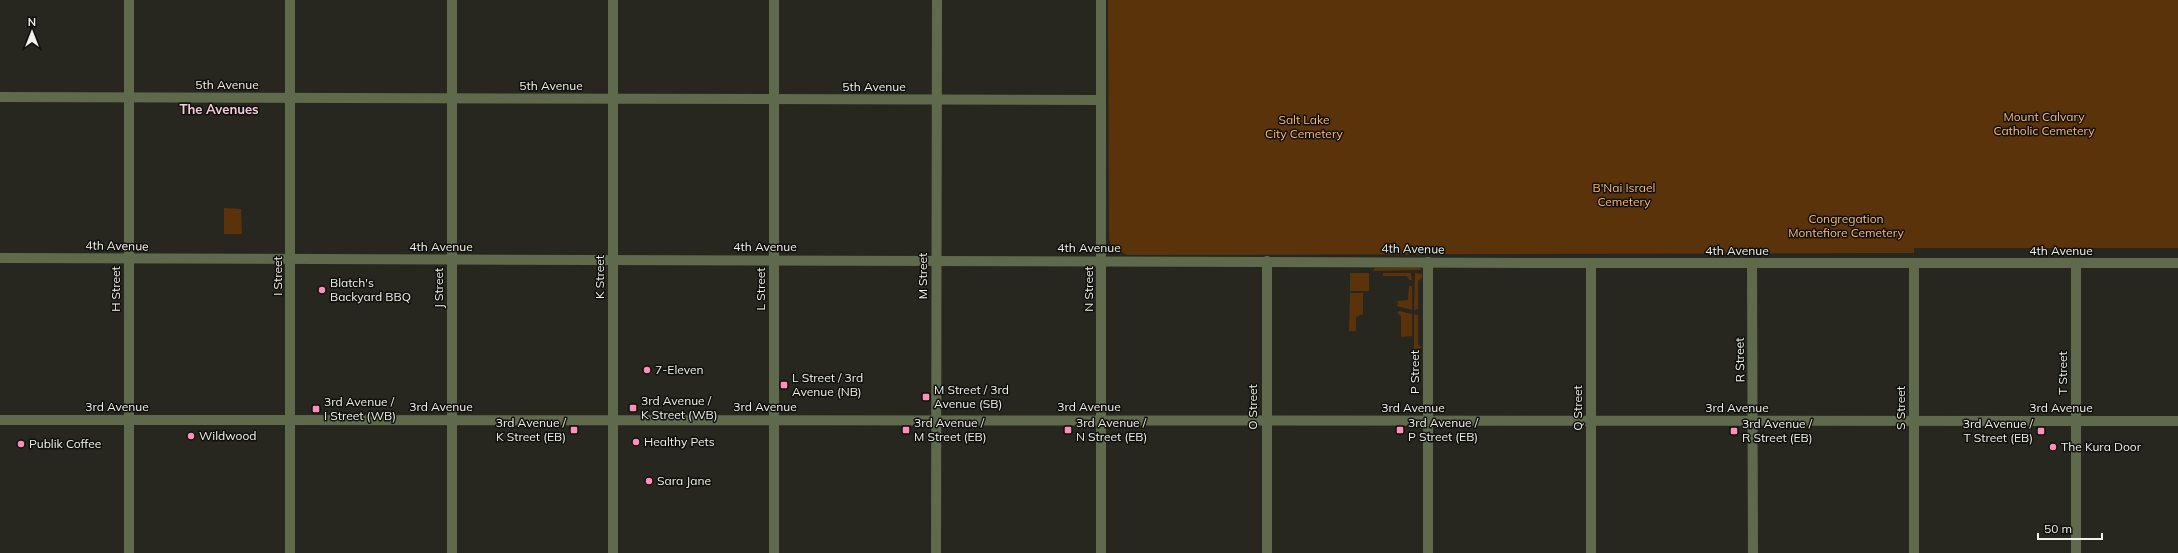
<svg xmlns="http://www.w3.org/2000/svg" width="2178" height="553" font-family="Mulish,sans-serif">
<rect width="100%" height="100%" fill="#272720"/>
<g fill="#5a330a">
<path d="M1108 0H2178V248H1914V253L1127 255 1111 246 1109 239Z"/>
<path d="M224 208 241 209 242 234H224Z"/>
<path d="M1375 268H1420L1422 270 1373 271Z"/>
<rect x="1350" y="273" width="19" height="18"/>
<path d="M1383 273H1411L1412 280H1409L1407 276H1383Z"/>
<path d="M1415 273 1422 274V278L1418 281V309L1414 310Z"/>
<path d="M1409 286H1412V310L1397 306 1398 301 1408 300Z"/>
<path d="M1350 293H1363V314L1356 317V331H1349Z"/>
<path d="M1399 311 1412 314V336L1401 337V316L1397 313Z"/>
<path d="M1414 314 1418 315V344L1422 348 1414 349Z"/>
</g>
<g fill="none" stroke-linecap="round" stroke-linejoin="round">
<g stroke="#5e6a4b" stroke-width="10">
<path d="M290 0V553"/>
<path d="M774 0V553"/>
<path d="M1101 0V553"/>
<path d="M0 97 1101 100"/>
<path d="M0 258 1561 263H2178"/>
<path d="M1428 262V553"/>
<path d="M1752 263 1753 553"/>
<path d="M1914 263V553"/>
<path d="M2076 264V553"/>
<path d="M0 420 2178 421"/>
<path d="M129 553V0"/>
<path d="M452 553V0"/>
<path d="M613 553V0"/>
<path d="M936 553 937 0"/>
<path d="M1267 553V261"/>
<path d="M1591 553V263"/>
</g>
</g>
<g fill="#ff8eba" stroke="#10100c" stroke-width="1.5">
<circle cx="322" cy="290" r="4"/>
<circle cx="647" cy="370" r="4"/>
<rect x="780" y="381" width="8" height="8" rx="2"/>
<rect x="922" y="393" width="8" height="8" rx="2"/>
<rect x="629" y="404" width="8" height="8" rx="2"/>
<rect x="312" y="405" width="8" height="8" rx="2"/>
<rect x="570" y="426" width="8" height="8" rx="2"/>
<rect x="902" y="426" width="8" height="8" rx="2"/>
<rect x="1064" y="426" width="8" height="8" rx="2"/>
<rect x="1396" y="426" width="8" height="8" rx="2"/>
<rect x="1730" y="427" width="8" height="8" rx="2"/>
<rect x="2037" y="427" width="8" height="8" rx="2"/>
<circle cx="191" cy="436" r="4"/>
<circle cx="636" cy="442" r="4"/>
<circle cx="21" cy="444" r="4"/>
<circle cx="2053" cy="447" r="4"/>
<circle cx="649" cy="481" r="4"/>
</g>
<g text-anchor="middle" stroke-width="3" stroke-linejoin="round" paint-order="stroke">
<g font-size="12" fill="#f1f1ec" stroke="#10100c">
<text x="227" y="89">5th Avenue</text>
<text x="551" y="90">5th Avenue</text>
<text x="874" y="91">5th Avenue</text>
<text transform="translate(117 246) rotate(1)" y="4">4th Avenue</text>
<text x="441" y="251">4th Avenue</text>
<text x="765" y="251">4th Avenue</text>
<text x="1089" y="252">4th Avenue</text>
<text transform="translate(1413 249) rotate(1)" y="4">4th Avenue</text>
<text x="1737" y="255">4th Avenue</text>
<text x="2061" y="255">4th Avenue</text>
<text transform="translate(278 276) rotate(-90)" y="4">I Street</text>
<text transform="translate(923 276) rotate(-90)" y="4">M Street</text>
<text transform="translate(600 277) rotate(-90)" y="4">K Street</text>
<text transform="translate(439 288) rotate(-90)" y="4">J Street</text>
<text transform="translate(116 289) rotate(-90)" y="4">H Street</text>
<text transform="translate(761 289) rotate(-90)" y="4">L Street</text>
<text transform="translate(1089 289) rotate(-90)" y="4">N Street</text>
<text transform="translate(1740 360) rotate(-91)" y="4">R Street</text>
<text transform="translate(1415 372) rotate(-90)" y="4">P Street</text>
<text transform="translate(2063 373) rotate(-90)" y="4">T Street</text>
<text x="117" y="411">3rd Avenue</text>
<text x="441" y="411">3rd Avenue</text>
<text x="765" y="411">3rd Avenue</text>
<text x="1089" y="411">3rd Avenue</text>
<text transform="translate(1253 407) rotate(-90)" y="4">O Street</text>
<text x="1413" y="412">3rd Avenue</text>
<text transform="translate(1578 408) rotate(-90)" y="4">Q Street</text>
<text x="1737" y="412">3rd Avenue</text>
<text transform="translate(1901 408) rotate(-90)" y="4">S Street</text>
<text x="2061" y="412">3rd Avenue</text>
</g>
<g font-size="12" fill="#ffb87b" stroke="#10100c">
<text x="2044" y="121">Mount Calvary<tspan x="2044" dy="14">Catholic Cemetery</tspan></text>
<text x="1304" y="124">Salt Lake<tspan x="1304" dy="14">City Cemetery</tspan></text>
<text x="1624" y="192">B'Nai Israel<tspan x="1624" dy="14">Cemetery</tspan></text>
<text x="1846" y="223">Congregation<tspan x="1846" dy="14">Montefiore Cemetery</tspan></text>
</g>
<g font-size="12" fill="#f1f1ec" stroke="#10100c" text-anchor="start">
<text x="330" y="287">Blatch's<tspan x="330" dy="14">Backyard BBQ</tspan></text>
<text x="655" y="374">7-Eleven</text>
<text x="792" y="382">L Street / 3rd<tspan x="792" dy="14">Avenue (NB)</tspan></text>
<text x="934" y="394">M Street / 3rd<tspan x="934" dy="14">Avenue (SB)</tspan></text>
<text x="641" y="405">3rd Avenue /<tspan x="641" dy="14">K Street (WB)</tspan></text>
<text x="324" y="406">3rd Avenue /<tspan x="324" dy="14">I Street (WB)</tspan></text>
<text x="566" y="427" text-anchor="end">3rd Avenue /<tspan x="566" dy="14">K Street (EB)</tspan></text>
<text x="914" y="427">3rd Avenue /<tspan x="914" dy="14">M Street (EB)</tspan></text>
<text x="1076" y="427">3rd Avenue /<tspan x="1076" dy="14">N Street (EB)</tspan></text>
<text x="1408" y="427">3rd Avenue /<tspan x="1408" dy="14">P Street (EB)</tspan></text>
<text x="1742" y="428">3rd Avenue /<tspan x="1742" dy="14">R Street (EB)</tspan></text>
<text x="2033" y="428" text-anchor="end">3rd Avenue /<tspan x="2033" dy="14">T Street (EB)</tspan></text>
<text x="199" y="440">Wildwood</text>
<text x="644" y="446">Healthy Pets</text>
<text x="29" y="448">Publik Coffee</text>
<text x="2061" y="451">The Kura Door</text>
<text x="657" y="485">Sara Jane</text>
</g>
<g font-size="13" font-weight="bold" fill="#fbcada" stroke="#10100c">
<text x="219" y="114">The Avenues</text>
</g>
</g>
<g transform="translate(32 32)" stroke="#10100c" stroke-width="3" paint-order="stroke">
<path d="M0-3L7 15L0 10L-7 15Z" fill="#f1f1ec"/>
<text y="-6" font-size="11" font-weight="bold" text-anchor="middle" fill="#f1f1ec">N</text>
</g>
<path d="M2038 533v6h64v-6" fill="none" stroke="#f1f1ec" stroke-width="2"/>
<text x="2044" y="533" font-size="12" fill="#f1f1ec" stroke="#10100c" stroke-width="3" paint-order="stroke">50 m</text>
</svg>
